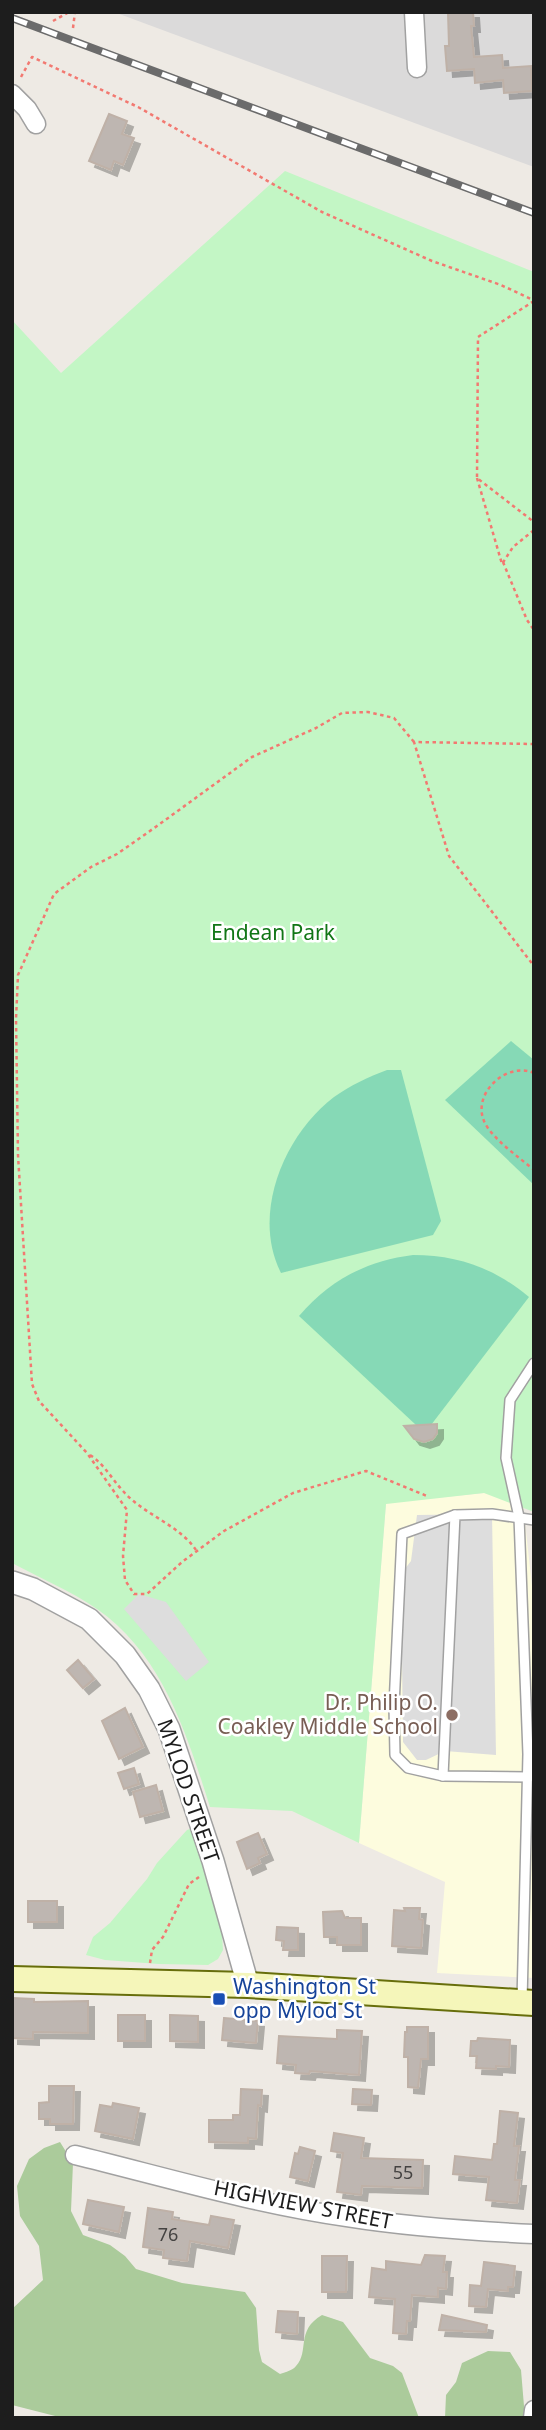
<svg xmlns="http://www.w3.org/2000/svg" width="546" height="2430" font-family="'Noto Sans',sans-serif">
<defs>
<filter id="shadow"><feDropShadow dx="6" dy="6" stdDeviation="0" flood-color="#0004"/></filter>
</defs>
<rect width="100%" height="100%" fill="#eeeae4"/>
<path fill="#dbdada" d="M114 12H534V167L211 48Z"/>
<path fill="#fdfcde" d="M484 1493 522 1495 532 1586H534V1978L437 1973 445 1882 359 1843 386 1503Z"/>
<g fill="#abcb9b">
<path d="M60 2142 73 2163 71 2211 83 2235 110 2245 125 2256 136 2269 182 2283 245 2292 256 2308 259 2350 262 2362 280 2374C286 2372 293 2370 296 2366 310 2351 295 2331 322 2315L343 2322 370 2358 393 2366 402 2373 419 2418H63L12 2405V2309L43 2280 39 2246 20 2216 17 2186 29 2159 44 2148Z"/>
<path d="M488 2351 510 2352 521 2370 525 2418H445L446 2395 456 2382 462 2363Z"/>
</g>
<g fill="#c3f6c5">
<path d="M285 171 534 272V1512L484 1493 386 1504 359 1843 292 1811 210 1807C187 1735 163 1655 97 1609 71 1591 40 1578 12 1563V320L61 373Z"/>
<path d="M190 1829 200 1853 222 1935 223 1950 218 1959 208 1965 159 1964 105 1960 86 1955 93 1937 110 1923 147 1879 157 1863 187 1830Z"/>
</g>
<g fill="#86d9b6">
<path d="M511 1041 534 1060V1185L445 1100Z"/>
<path d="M387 1070H401L441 1221 433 1235 281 1273C251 1214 284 1135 334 1097 351 1085 368 1077 387 1070Z"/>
<path d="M413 1255C458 1255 494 1268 529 1297L431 1425H416L299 1316C330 1280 366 1261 413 1255Z"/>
</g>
<g fill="#ddd">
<path d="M492 1514 496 1755 445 1751 426 1760H417L403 1742 401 1574 411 1561 417 1515Z"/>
<path d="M139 1594 166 1602 209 1662 186 1681 124 1609Z"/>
</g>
<g fill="#beb6b1" stroke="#bfb1a7" stroke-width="2" filter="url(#shadow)">
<path d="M448 12H473L474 26H471L474 57 502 55 503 68 531 66 532 91 504 93 503 80 475 83 474 69 447 71 445 46H449Z"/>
<path d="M109 114 127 121 122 134 134 138 123 165 114 161 111 170 89 161Z"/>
<path d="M437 1424V1433L433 1439 424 1442 414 1439 404 1426Z"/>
<path d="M78 1660 94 1679 83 1688 67 1670Z"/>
<path d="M125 1708 143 1747 119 1759 102 1721Z"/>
<path d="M134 1768 139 1784 124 1789 118 1773Z"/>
<path d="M156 1785 163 1811 140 1817 133 1792Z"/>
<path d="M258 1833 267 1854 258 1858 260 1863 247 1869 237 1842Z"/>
<rect x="28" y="1901" width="29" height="21"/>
<path d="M404 1908H420L419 1919 423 1920 421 1948 392 1946 394 1910 405 1911Z"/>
<path d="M342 1911 345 1918H361V1945H337V1937H324L323 1912Z"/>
<path d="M277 1927 298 1928V1950H283L284 1941 276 1940Z"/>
<path d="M12 1998 34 1999V2002L88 2001V2033L33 2032V2039L12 2038Z"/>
<rect x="118" y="2015" width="27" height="26"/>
<path d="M170 2015 198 2016V2042L170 2041Z"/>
<path d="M224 2018 258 2021 256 2043 222 2040Z"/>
<path d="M407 2027H428V2059H421L418 2088 408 2087V2057H404L405 2032H407Z"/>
<path d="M337 2030 362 2031 359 2075 310 2071 309 2074 295 2073 296 2065 277 2063 279 2036 337 2039Z"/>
<path d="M478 2038 510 2040 509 2067 496 2066V2069L476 2068 477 2056H470L471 2041H477Z"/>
<path d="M49 2086H74L73 2124H50V2119H39V2103L49 2102Z"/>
<path d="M241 2089 262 2090 261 2106 258 2105 256 2139 248 2138V2143L209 2142V2120H233V2115H240Z"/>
<path d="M353 2089 372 2090 371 2105 352 2104Z"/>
<path d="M113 2103 139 2108 133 2139 95 2131 100 2105 112 2107Z"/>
<path d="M500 2111 518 2113 514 2146H519L515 2180H520L517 2203 486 2200 489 2177 453 2174 455 2156 492 2160 494 2144H497Z"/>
<path d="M334 2133 364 2138 361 2158 423 2160 422 2188 362 2186 361 2195 337 2192 343 2153 331 2151Z"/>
<path d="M300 2147 315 2151 308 2181 290 2177 295 2153 298 2154Z"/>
<path d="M88 2200 124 2207 119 2232 83 2224Z"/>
<path d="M148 2208 173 2212 172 2219 209 2225 211 2216 234 2220 228 2248 190 2241 187 2261 163 2258 164 2250 143 2247Z"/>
<path d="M425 2255 445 2256 443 2272H447L446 2289 438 2288V2297L412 2295 410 2321H407L406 2334 393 2333 395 2299 369 2297 372 2268 386 2270V2261L421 2265Z"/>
<path d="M322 2256H347L346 2292H322Z"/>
<path d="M484 2262 515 2266 513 2287H508V2291L488 2289 486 2307 469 2306 470 2285 481 2286Z"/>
<path d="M278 2311 298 2312 297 2334 276 2332Z"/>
<path d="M442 2315 487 2325 486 2332 439 2330Z"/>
</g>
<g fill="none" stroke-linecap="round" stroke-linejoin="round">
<g stroke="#a1a1a1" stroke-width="12">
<g id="service">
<path d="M443 1776 408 1768 395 1755 394 1706 402 1534 455 1515"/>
<path d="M529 1777 443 1776 455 1515 492 1514 534 1520"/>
<path d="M522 2001 528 1754 519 1517 506 1458 510 1400 534 1363"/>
</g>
</g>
<g stroke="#a1a1a1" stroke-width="21">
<g id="minor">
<path d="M414 12 417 68"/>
<path d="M12 94 27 109 36 124"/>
<path d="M75 2155C165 2177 255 2204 347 2217 409 2227 471 2231 534 2234"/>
<path d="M533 2418 534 2410"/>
</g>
</g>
<g stroke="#a1a1a1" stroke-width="24">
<path id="tertiary" d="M12 1582 33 1589 89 1619 125 1655 149 1689 169 1729 213 1861 248 1985"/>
</g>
<g stroke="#676e0b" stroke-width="28">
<path id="secondary" d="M12 1979 248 1985 534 2003"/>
</g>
<g stroke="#f27971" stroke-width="2.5" stroke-dasharray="3.5 3.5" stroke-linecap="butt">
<path d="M53 21 69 12"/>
<path d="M73 28 75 12"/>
<path d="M21 77 32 57 138 107 322 212 432 261 501 285 533 300"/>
<path d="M534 301 478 337 477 478 534 522"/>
<path d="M477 478 502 564 513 547 534 530"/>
<path d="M503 562 527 620 534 630"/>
<path d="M414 742 394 718 368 712 342 713 316 728 252 757 157 826 117 854 91 867 54 894 18 975 16 1019 18 1155 32 1384 39 1401 87 1453 127 1510 123 1556 125 1580 134 1594H147L182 1562 224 1531 293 1493 366 1471 427 1496"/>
<path d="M534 744 414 742 449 856 534 966"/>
<path d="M534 1073C507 1061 472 1093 484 1121 491 1138 520 1158 534 1170"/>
<path d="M90 1455C105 1465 111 1478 123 1491 144 1515 178 1524 196 1550"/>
<path d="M150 1963 152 1950 163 1937 189 1884 199 1877"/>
</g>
<use href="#service" stroke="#fff" stroke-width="9"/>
<use href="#minor" stroke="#fff" stroke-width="18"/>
<use href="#tertiary" stroke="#fff" stroke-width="21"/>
<use href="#secondary" stroke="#f5f6ba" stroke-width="24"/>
<g stroke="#6b6b6b" stroke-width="8">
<path id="rail" d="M12 18 534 213"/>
</g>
<use href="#rail" stroke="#fff" stroke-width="5" stroke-dasharray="16" stroke-linecap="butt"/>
</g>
<circle fill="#8d6e63" stroke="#fff" stroke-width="2.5" cx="452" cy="1715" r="7"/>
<rect fill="#1a4fb4" stroke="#fff" stroke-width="2.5" x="212" y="1992" width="14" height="14" rx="3.5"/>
<g text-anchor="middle" stroke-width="5" stroke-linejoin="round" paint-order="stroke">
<g font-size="18" fill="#454342">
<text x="403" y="2179">55</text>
<text x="168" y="2241">76</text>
</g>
<g font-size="21" fill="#117616" stroke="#fff">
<text x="273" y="940">Endean Park</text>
</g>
<g font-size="21" fill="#785e54" stroke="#fff" text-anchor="end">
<text x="438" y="1710">Dr. Philip O.<tspan x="438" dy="24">Coakley Middle School</tspan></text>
</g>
<g font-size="21" fill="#1d1d1d" stroke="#fff">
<text transform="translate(188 1791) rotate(71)" y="7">MYLOD STREET</text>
<text transform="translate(303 2205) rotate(11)" y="7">HIGHVIEW STREET</text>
</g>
<g font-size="21" fill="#164399" stroke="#fff" text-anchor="start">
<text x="233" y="1994">Washington St<tspan x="233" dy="24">opp Mylod St</tspan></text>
</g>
</g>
<rect width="546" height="2430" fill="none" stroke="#1d1d1d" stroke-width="28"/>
</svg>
